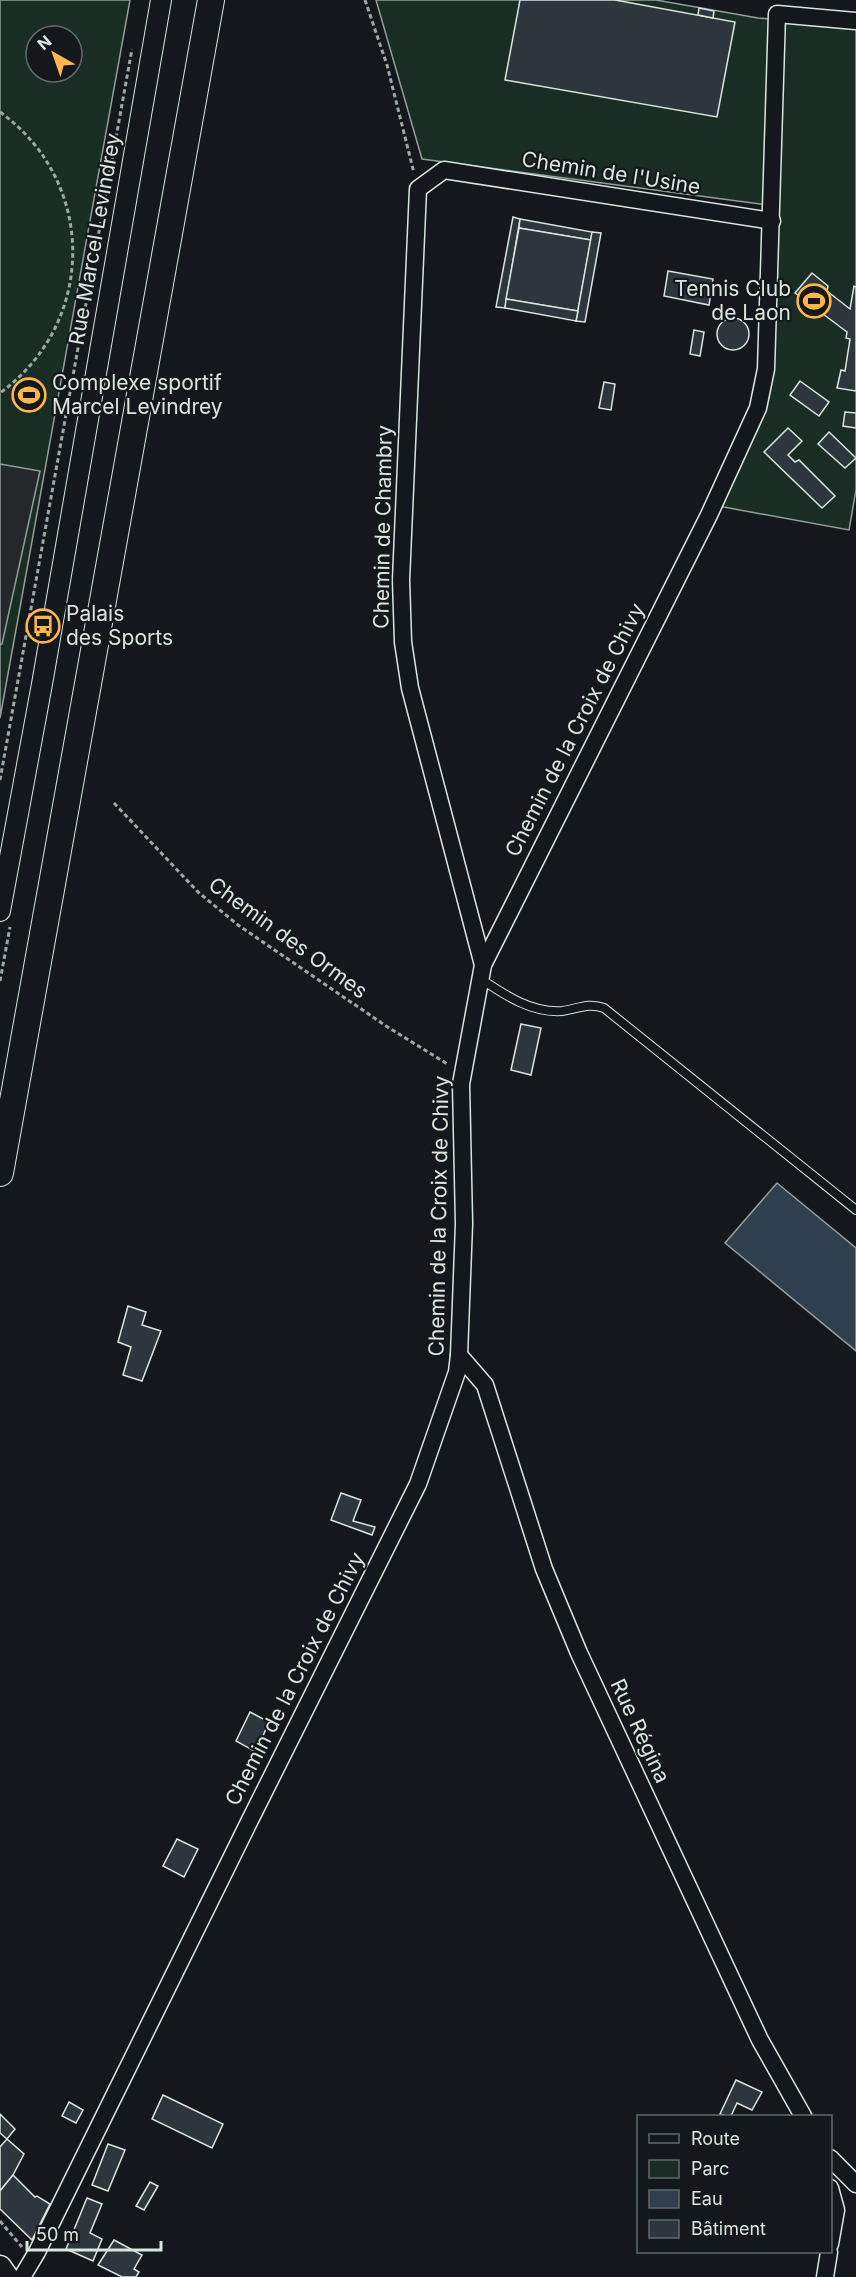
<svg xmlns="http://www.w3.org/2000/svg" width="856" height="2277" font-family="Inter,sans-serif">
<rect width="100%" height="100%" fill="#14181c"/>
<g fill="#1a2d24" stroke="#939e99" stroke-width="1.5" fill-rule="evenodd">
<path d="M0 0H130L0 718ZM36 36H72V72H36Z"/>
<path d="M376 0H656L758 18 856 27V490L849 530 718 506 769 397 776 206 422 159Z"/>
</g>
<path fill="#24282b" stroke="#939e99" stroke-width="1.5" d="M0 464 40 471 2 644 0 645Z"/>
<path fill="#2f3f4d" stroke="#939e99" stroke-width="1.5" d="M777 1183 856 1248V1351L725 1243Z"/>
<g fill="#2c363c" stroke="#d8e6dc" stroke-width="1.5">
<path d="M520 0H615L735 22 717 117 505 80Z"/>
<path d="M699 8 714 11 713 18 698 15Z"/>
<path d="M513 217 520 219 505 308 496 307Z"/>
<path d="M520 219 592 232 591 240 519 228Z"/>
<path d="M519 228 591 240 578 311 506 299Z"/>
<path d="M592 232 601 233 585 322 576 321Z"/>
<path d="M668 271 713 279 709 305 664 296Z"/>
<path d="M812 273 828 286 827 291 850 309 854 286 856 287V391L837 388 841 370 845 371 850 339 846 338 847 332 795 293Z"/>
<path d="M506 299 578 311 576 321 505 308Z"/>
<circle cx="733" cy="334" r="16"/>
<path d="M694 330 704 332 700 356 690 354Z"/>
<path d="M800 381 829 402 819 416 790 395Z"/>
<path d="M604 382 615 384 611 410 599 408Z"/>
<path d="M845 412 856 413V428L843 426Z"/>
<path d="M788 428 802 441 788 455 795 462 799 460 835 496 822 508 764 452Z"/>
<path d="M829 432 856 458 845 468 818 444Z"/>
<path d="M521 1024 541 1028 531 1075 511 1070Z"/>
<path d="M128 1306 146 1312 142 1325 161 1331 142 1381 123 1375 131 1347 118 1342Z"/>
<path d="M341 1493 361 1500 353 1521 375 1527 372 1535 331 1520Z"/>
<path d="M250 1712 269 1722 256 1752 236 1741Z"/>
<path d="M177 1839 198 1849 184 1877 163 1866Z"/>
<path d="M736 2080 762 2092 752 2110 737 2103 731 2116H726L720 2114Z"/>
<path d="M163 2095 223 2124 212 2148 152 2119Z"/>
<path d="M69 2102 83 2110 76 2123 62 2116Z"/>
<path d="M0 2114 15 2129 7 2139 0 2133Z"/>
<path d="M7 2139 24 2154 13 2175 0 2191V2147Z"/>
<path d="M108 2144 125 2150 108 2191 92 2185Z"/>
<path d="M13 2175 35 2197 37 2196 50 2204 32 2240 0 2209V2191Z"/>
<path d="M150 2182 158 2186 144 2210 136 2206Z"/>
<path d="M87 2198 102 2204 90 2233 102 2239 93 2261 66 2249Z"/>
<path d="M114 2240 142 2255 134 2269 139 2272 136 2277H122L98 2265Z"/>
</g>
<g fill="none" stroke-linecap="round" stroke-linejoin="round">
<g stroke="#d8e6dc" stroke-width="10">
<path id="service" d="M481 979C505 995 531 1013 562 1011 578 1009 588 1002 604 1008L856 1210"/>
</g>
<g stroke="#d8e6dc" stroke-width="19">
<g id="minor">
<path d="M483 965 410 688 403 642 401 580 418 189 444 170 772 221"/>
<path d="M459 1355 485 1385 544 1569 579 1653 760 2040 803 2116"/>
<path d="M830 2158 856 2184"/>
<path d="M830 2188 836 2210 830 2244"/>
<path d="M22 2277 37 2252 250 1820 418 1484 457 1372 459 1355 464 1224 461 1084 483 965 709 515 758 408 766 369 777 14 856 21"/>
<path d="M825 2277 829 2252"/>
</g>
</g>
<g stroke="#d8e6dc" stroke-width="22">
<path id="tertiary" d="M0 911 42 684 161 0"/>
</g>
<g stroke="#d8e6dc" stroke-width="25">
<path id="secondary" d="M0 2267 7 2277"/>
</g>
<g stroke="#d8e6dc" stroke-width="28">
<path id="primary" d="M0 1173 211 0"/>
</g>
<g stroke="#9da8a2" stroke-width="3" stroke-dasharray="4.5 3" stroke-linecap="butt">
<path d="M365 0 387 65 414 173"/>
<path d="M0 112C97 182 97 322 0 393"/>
<path d="M0 780 132 49"/>
<path d="M114 803 198 892 238 925 386 1026 449 1065"/>
<path d="M0 981 10 927"/>
<path d="M0 2221 22 2247"/>
</g>
<use href="#service" stroke="#14181c" stroke-width="8"/>
<use href="#minor" stroke="#14181c" stroke-width="16"/>
<use href="#tertiary" stroke="#14181c" stroke-width="20"/>
<use href="#secondary" stroke="#14181c" stroke-width="22"/>
<use href="#primary" stroke="#14181c" stroke-width="26"/>
</g>
<defs>
<g id="stadium-ring" transform="scale(1.725)"><circle r="9.5" fill="#14181c" stroke="#ffb74d" stroke-width="1.5"/><path d="M0-5a6.5 5 0 1 0 0 10a6.5 5 0 1 0 0-10ZM-3.5-1.8h7v3.6h-7Z" fill="#ffb74d"/></g>
<g id="bus-ring" transform="scale(1.725)"><circle r="9.5" fill="#14181c" stroke="#ffb74d" stroke-width="1.5"/><path d="M-5-6H5V4H4V6H2V4H-2V6H-4V4H-5ZM-3.5-4V0h7V-4ZM-3.5 1.2v1.5H-2V1.2ZM2 1.2v1.5H3.5V1.2Z" fill="#ffb74d"/></g>
</defs>
<g fill-rule="evenodd">
<use href="#stadium-ring" x="814" y="301"/>
<use href="#stadium-ring" x="29" y="395"/>
<use href="#bus-ring" x="43" y="626"/>
</g>
<g text-anchor="middle" stroke-width="4.5" stroke-linejoin="round" paint-order="stroke">
<g font-size="21" fill="#d8e6dc" stroke="#14181c">
<text transform="translate(611 173) rotate(9)" y="7">Chemin de l'Usine</text>
<text transform="translate(95 239) rotate(-80)" y="7">Rue Marcel Levindrey</text>
<text transform="translate(383 527) rotate(-89)" y="7">Chemin de Chambry</text>
<text transform="translate(575 730) rotate(-63)" y="7">Chemin de la Croix de Chivy</text>
<text transform="translate(288 938) rotate(36)" y="7">Chemin des Ormes</text>
<text transform="translate(439 1216) rotate(-89)" y="7">Chemin de la Croix de Chivy</text>
<text transform="translate(295 1679) rotate(-63)" y="7">Chemin de la Croix de Chivy</text>
<text transform="translate(640 1731) rotate(65)" y="7">Rue Régina</text>
</g>
<g font-size="21" fill="#d8e6dc" stroke="#14181c" text-anchor="start">
<text x="791" y="296" text-anchor="end">Tennis Club<tspan x="791" dy="24">de Laon</tspan></text>
<text x="52" y="390">Complexe sportif<tspan x="52" dy="24">Marcel Levindrey</tspan></text>
<text x="66" y="621">Palais<tspan x="66" dy="24">des Sports</tspan></text>
</g>
</g>
<rect x="637" y="2115" width="195" height="138" fill="#14181c" stroke="#626a69" stroke-width="1.5"/>
<rect x="649" y="2134" width="30" height="9" fill="#14181c" stroke="#626a69" stroke-width="1.5"/>
<text x="691" y="2145" font-size="18" fill="#d8e6dc">Route</text>
<rect x="649" y="2160" width="30" height="18" fill="#1a2d24" stroke="#626a69" stroke-width="1.5"/>
<text x="691" y="2175" font-size="18" fill="#d8e6dc">Parc</text>
<rect x="649" y="2190" width="30" height="18" fill="#2f3f4d" stroke="#626a69" stroke-width="1.5"/>
<text x="691" y="2205" font-size="18" fill="#d8e6dc">Eau</text>
<rect x="649" y="2220" width="30" height="18" fill="#2c363c" stroke="#626a69" stroke-width="1.5"/>
<text x="691" y="2235" font-size="18" fill="#d8e6dc">Bâtiment</text>
<g transform="translate(54 54) rotate(320)"><circle r="28" fill="#14181c" stroke="#626a69" stroke-width="1.5"/>
<path d="M0-4.5L10 22L0 15L-10 22Z" fill="#ffb74d"/>
<text y="-9" font-size="16" font-weight="bold" text-anchor="middle" fill="#d8e6dc">N</text>
</g>
<path d="M27 2241v9h134v-9" fill="none" stroke="#d8e6dc" stroke-width="3"/>
<text x="36" y="2241" font-size="18" fill="#d8e6dc" stroke="#14181c" stroke-width="4.5" paint-order="stroke">50 m</text>
</svg>
